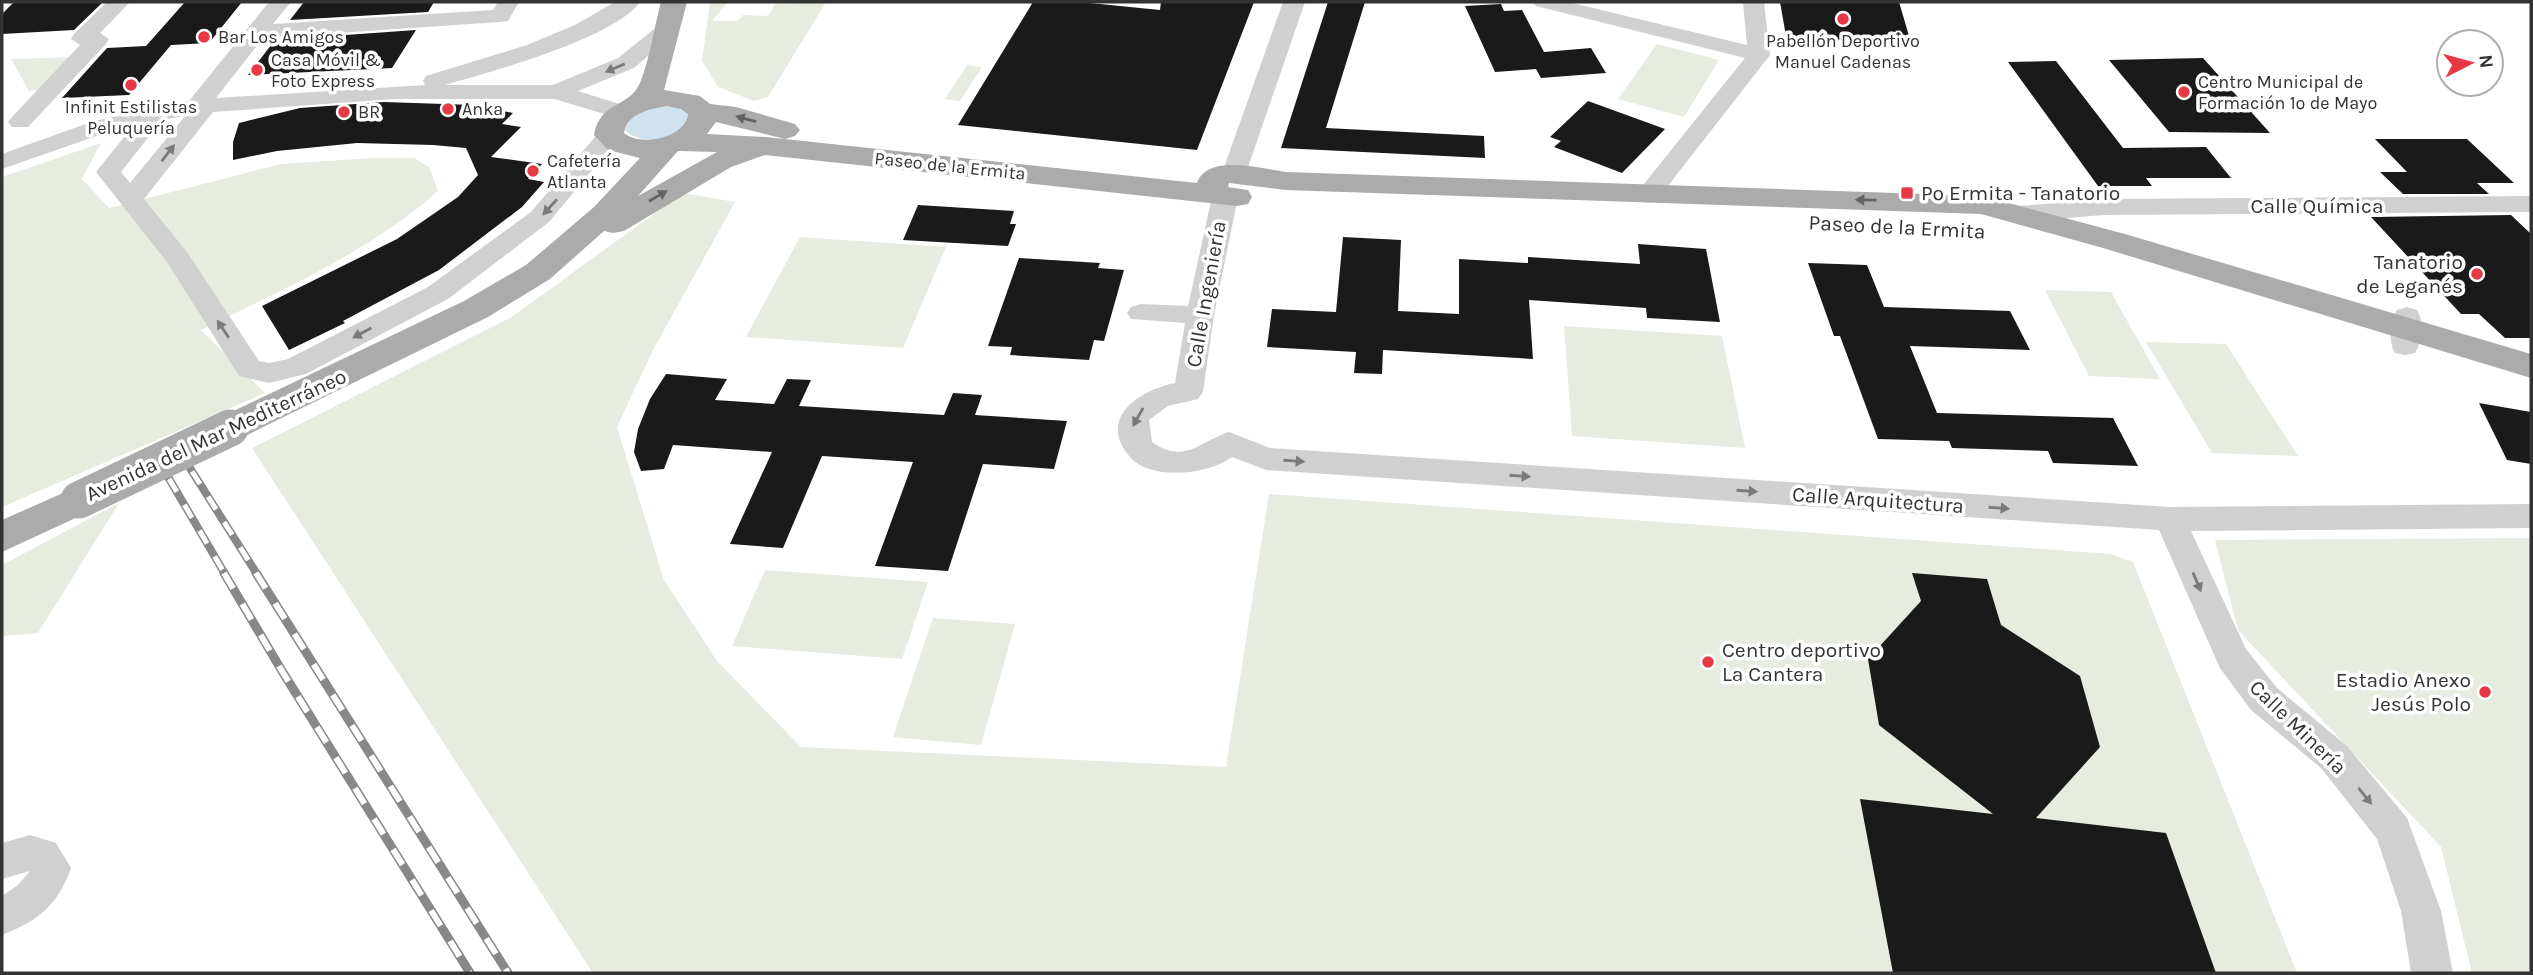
<svg xmlns="http://www.w3.org/2000/svg" width="2533" height="975" font-family="Karla,sans-serif">
<rect width="100%" height="100%" fill="#fff"/>
<g fill="#e6ecdf">
<path d="M710 2 727 3 712 21H737L743 15 768 16 775 4 826 2 768 97 754 101 718 87 702 61Z"/>
<path d="M1657 44 1719 60 1684 117 1618 99Z"/>
<path d="M77 57 46 89 29 91 11 59Z"/>
<path d="M967 65 982 67 960 101 945 99Z"/>
<path d="M101 143 82 179 109 208 281 164 374 158H414L429 167 438 191C368 253 283 289 201 330L265 393 2 507V177Z"/>
<path d="M683 193 735 202 653 350 617 427 664 580 717 661 801 747 1226 767 1269 494 2111 554 2133 562 2297 973H593L252 448 510 318Z"/>
<path d="M800 237 946 247 903 348 746 337Z"/>
<path d="M2045 290 2111 292 2160 379 2089 376Z"/>
<path d="M1564 326 1722 336 1745 448 1572 436Z"/>
<path d="M2146 342 2226 344 2298 456 2212 453Z"/>
<path d="M119 503 38 633 2 636V565Z"/>
<path d="M2531 538V973H2472L2441 847 2238 630 2215 540Z"/>
<path d="M765 570 928 582 902 659 732 646Z"/>
<path d="M933 618 1015 624 981 745 893 737Z"/>
</g>
<path fill="#cfe2ee" d="M675 105 690 114C687 119 685 126 681 129 667 141 638 144 625 130L629 118 649 107Z"/>
<g fill="#1a1a1a">
<path d="M103 2 74 30 2 34V14L13 3Z"/>
<path d="M185 2H242L209 43 171 45 129 95 62 98 107 48 146 46Z"/>
<path d="M304 2H434L428 12 290 20Z"/>
<path d="M1033 2H1080L1160 10 1161 2H1254L1197 150 958 125Z"/>
<path d="M1328 2H1365L1326 128 1484 136 1485 158 1281 148Z"/>
<path d="M1780 2H1899L1912 46 1786 36Z"/>
<path d="M1501 4 1504 11 1522 10 1544 52 1591 48 1606 73 1541 78 1536 69 1495 72 1465 6Z"/>
<path d="M416 30 392 68 248 75 275 40Z"/>
<path d="M2203 58 2270 133 2169 132 2109 60Z"/>
<path d="M2056 61 2123 148 2206 147 2231 178H2146L2152 186H2098L2008 62Z"/>
<path d="M1588 101 1665 129 1622 173 1554 147 1561 141 1550 137Z"/>
<path d="M384 102 474 105 513 113 502 124 521 127 491 157 542 164 528 179 544 182 522 207 439 270 343 321 345 323 289 350 262 306 397 239 458 197 478 175 466 148 433 145 357 143 277 151 233 160V142L239 123 300 108Z"/>
<path d="M2375 139H2467L2514 183H2477L2489 194H2403L2380 172H2407Z"/>
<path d="M918 205 1014 211 1010 224H1016L1008 246 903 240Z"/>
<path d="M2511 215 2531 234V338H2505L2479 314H2461L2371 217Z"/>
<path d="M1343 237 1401 240 1398 311 1459 314V259L1528 263V257L1640 264 1638 244 1706 249 1720 322 1647 318 1646 308 1529 300 1533 359 1383 350 1382 374 1354 373 1356 352 1267 347 1272 309 1336 312Z"/>
<path d="M1019 258 1100 263 1098 268 1124 270 1104 341 1094 340 1089 360 1010 355 1012 347 988 346Z"/>
<path d="M1808 263 1867 265 1884 307 2010 311 2030 350 1910 346 1937 413 2113 418 2138 466 2053 463 2048 451 1952 448 1949 441 1878 439 1840 336H1834Z"/>
<path d="M666 374 727 379 715 400 774 404 787 379 811 380 799 406 944 415 953 393 982 395 975 415 1067 421 1054 469 983 464 948 571 875 566 913 462 822 456 783 548 730 544 772 452 673 445 664 469 641 471 634 452 638 429 650 399Z"/>
<path d="M2479 403 2531 412V464L2507 460Z"/>
<path d="M1912 573 1987 579 2001 625 2080 676 2100 747 2036 818 2166 833 2216 973H1893L1860 799 1993 814 1879 725 1868 659 1921 601Z"/>
</g>
<g fill="none" stroke-linecap="round" stroke-linejoin="round">
<g fill="#d0d0d0" fill-rule="evenodd">
<path d="M107 2H130L100 33 109 39 106 44 28 127H12L8 122 12 117 80 45 71 39 74 34Z"/>
<path d="M269 2H291L273 24 493 10 498 2H519L508 21 500 22 263 38 216 98 425 85 423 81 426 76 527 45 575 25 615 2H640C615 38 488 73 445 85H553L618 58 658 26H674L677 31 634 68 578 91 629 107 633 112 629 117 621 119 554 99H394L213 112 144 199 187 252 259 361 269 363 288 359 428 287 531 212 601 130 609 128 617 130 621 135 549 222 448 299 306 374 269 383 239 376 167 262 96 172 132 127 108 132 2 169V154L94 121 189 101ZM185 116 130 183 121 172 162 120Z"/>
<path d="M1283 2H1305L1246 173 1243 178 1234 180 1225 178 1222 173Z"/>
<path d="M1532 2H1568L1747 45 1743 2H1764L1770 55 1657 200 1648 203 1639 200 1635 195 1745 58 1536 6Z"/>
<path d="M1225 189 1234 192 1238 197 1214 315 1203 392 1198 399 1168 406 1149 420 1152 442C1185 465 1200 441 1229 432L1270 448 2170 507 2531 504V528L2191 531 2246 649 2277 688 2347 746 2407 818 2441 911 2453 973H2411L2401 911 2377 839 2321 768 2251 710 2220 668 2159 530 1266 470 1232 457C1208 475 1151 481 1130 457 1096 418 1140 390 1175 383L1185 323 1131 319 1127 313 1131 307 1141 304 1188 306 1212 197 1216 192Z"/>
<path d="M2531 196V212L2103 215 2019 222 2010 219 2006 214 2010 209 2019 206 2103 199Z"/>
<path d="M2407 307 2417 310C2424 320 2422 342 2415 353L2405 355 2395 353C2388 342 2390 320 2397 310Z"/>
<path d="M30 835 56 843 71 868C58 905 38 921 2 935V896L18 885 30 871 2 879V843Z"/>
</g>
<g fill="#ababab" fill-rule="evenodd">
<path d="M661 2H687L664 90 700 96 710 104 736 107 795 124 800 130 795 136 785 139 716 122 707 134 766 137 1197 183C1208 153 1262 169 1286 172L1982 196 2125 234 2531 354V378L2103 248 1981 214 1286 190 1229 183 1228 187 1248 190 1252 197 1248 204 1237 206 765 155 731 167 624 231 613 233 604 231 550 279 488 317 243 437 230 441 217 437 212 428 217 419 464 301 526 265 594 207 640 158 608 150 594 135C600 101 629 108 640 83 650 58 654 28 661 2ZM667 106 681 109 688 114C686 138 640 147 624 133 627 113 650 109 667 106ZM679 151 717 152 638 196 678 151Z"/>
<path d="M79 486 93 490 98 500 93 510 2 552V520Z"/>
</g>
<g stroke="#888" stroke-width="8">
<g id="rail-far1">
<path d="M176 446 257 574"/>
<path d="M154 453 225 574"/>
</g>
</g>
<g stroke="#888" stroke-width="9">
<g id="rail">
<path d="M224 573 282 671 470 973"/>
<path d="M256 573 508 973"/>
</g>
</g>
<use href="#rail-far1" stroke="#fff" stroke-width="5" stroke-dasharray="15" stroke-linecap="butt"/>
<use href="#rail" stroke="#fff" stroke-width="6" stroke-dasharray="18" stroke-linecap="butt"/>
<path stroke="#ababab" stroke-width="37" d="M79 500 230 428"/>
</g>
<defs><path id="oneway-solid" d="M-6-.8H1V-3.2L6.5 0L1 3.2V.8H-6Z" transform="scale(1.75)"/></defs>
<g fill="#7a7a7a">
<use href="#oneway-solid" transform="translate(615 68) rotate(157)"/>
<use href="#oneway-solid" transform="translate(168 153) rotate(-52)"/>
<use href="#oneway-solid" transform="translate(550 207) rotate(132)"/>
<use href="#oneway-solid" transform="translate(223 329) rotate(-123)"/>
<use href="#oneway-solid" transform="translate(362 333) rotate(152)"/>
<use href="#oneway-solid" transform="translate(1138 417) rotate(119)"/>
<use href="#oneway-solid" transform="translate(1294 461) rotate(4)"/>
<use href="#oneway-solid" transform="translate(1520 476) rotate(4)"/>
<use href="#oneway-solid" transform="translate(1747 491) rotate(4)"/>
<use href="#oneway-solid" transform="translate(1999 508) rotate(4)"/>
<use href="#oneway-solid" transform="translate(2197 582) rotate(67)"/>
<use href="#oneway-solid" transform="translate(2365 796) rotate(51)"/>
</g>
<g fill="#636363">
<use href="#oneway-solid" transform="translate(746 119) rotate(-165)"/>
<use href="#oneway-solid" transform="translate(658 196) rotate(-30)"/>
<use href="#oneway-solid" transform="translate(1866 200) rotate(-179)"/>
</g>
<g fill="#e63946" stroke="#fff" stroke-width="2.5">
<circle cx="1843" cy="19" r="7"/>
<circle cx="204" cy="37" r="7"/>
<circle cx="257" cy="70" r="7"/>
<circle cx="131" cy="85" r="7"/>
<circle cx="2184" cy="92" r="7"/>
<circle cx="448" cy="109" r="7"/>
<circle cx="344" cy="112" r="7"/>
<circle cx="533" cy="171" r="7"/>
<rect x="1900" y="186" width="14" height="14" rx="3.5"/>
<circle cx="2477" cy="274" r="7"/>
<circle cx="1708" cy="662" r="7"/>
<circle cx="2485" cy="692" r="7"/>
</g>
<g text-anchor="middle" stroke-width="7" stroke-linejoin="round" paint-order="stroke">
<g font-size="18" fill="#333" stroke="#fff" text-anchor="start">
<text x="218" y="43">Bar Los Amigos</text>
<text x="1843" y="47" text-anchor="middle">Pabellón Deportivo<tspan x="1843" dy="21">Manuel Cadenas</tspan></text>
<text x="271" y="66">Casa Móvil &amp;<tspan x="271" dy="21">Foto Express</tspan></text>
<text x="2198" y="88">Centro Municipal de<tspan x="2198" dy="21">Formación 1º de Mayo</tspan></text>
<text x="131" y="113" text-anchor="middle">Infinit Estilistas<tspan x="131" dy="21">Peluquería</tspan></text>
<text x="462" y="115">Anka</text>
<text x="358" y="118">BR</text>
<text x="547" y="167">Cafetería<tspan x="547" dy="21">Atlanta</tspan></text>
</g>
<g font-size="18" fill="#333" stroke="#fff">
<text transform="translate(950 166) rotate(6)" y="6">Paseo de la Ermita</text>
</g>
<g font-size="21" fill="#333" stroke="#fff" text-anchor="start">
<text x="1921" y="200">Pº Ermita - Tanatorio</text>
<text x="2463" y="269" text-anchor="end">Tanatorio<tspan x="2463" dy="24">de Leganés</tspan></text>
<text x="1722" y="657">Centro deportivo<tspan x="1722" dy="24">La Cantera</tspan></text>
<text x="2471" y="687" text-anchor="end">Estadio Anexo<tspan x="2471" dy="24">Jesús Polo</tspan></text>
</g>
<g font-size="21" fill="#333" stroke="#fff">
<text x="2317" y="213">Calle Química</text>
<text transform="translate(1897 227) rotate(3)" y="7">Paseo de la Ermita</text>
<text transform="translate(1206 294) rotate(-80)" y="7">Calle Ingeniería</text>
<text transform="translate(216 435) rotate(-25)" y="7">Avenida del Mar Mediterráneo</text>
<text transform="translate(1878 500) rotate(4)" y="7">Calle Arquitectura</text>
<text transform="translate(2298 727) rotate(44)" y="7">Calle Minería</text>
</g>
</g>
<rect width="2533" height="975" fill="none" stroke="#333333" stroke-width="7"/>
<g transform="translate(2470 63) rotate(84)"><circle r="33" fill="#ffffff" stroke="#adadad" stroke-width="2"/>
<path d="M0-5L12 26L0 18L-12 26Z" fill="#e63946"/>
<text y="-10" font-size="19" font-weight="bold" text-anchor="middle" fill="#333333">N</text>
</g>
</svg>
